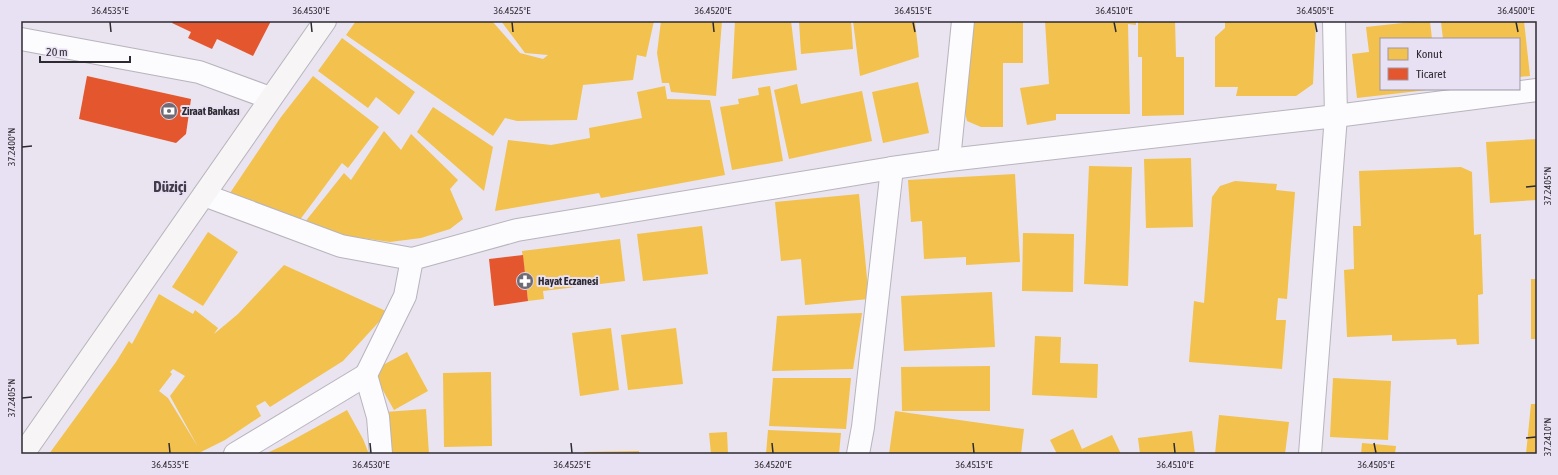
<svg xmlns="http://www.w3.org/2000/svg" width="1558" height="475" font-family="'Asap Condensed',sans-serif">
<rect width="100%" height="100%" fill="#e9e4ef"/>
<g fill="#f2c14e" fill-rule="evenodd">
<path d="M356 21H492L520 53 543 59 548 55 525 53 501 21H654L646 57 637 55 633 80 583 85 577 120 517 121 505 118 493 136 346 35Z"/>
<path d="M661 21H722L716 96 671 92 669 83H662L657 53Z"/>
<path d="M735 21H791L797 70 732 79Z"/>
<path d="M799 21H851L853 49 801 54Z"/>
<path d="M853 21 915 22 919 57 860 76Z"/>
<path d="M967 21H1023V63H1003V127H981L967 121 963 103Z"/>
<path d="M1045 21H1136V25L1128 24 1130 114H1056V120L1027 125 1020 88 1049 84Z"/>
<path d="M1138 21H1175L1176 57H1184V115L1142 116V57H1138Z"/>
<path d="M1225 21H1316L1313 84 1296 96H1236L1238 87H1215V37L1225 28Z"/>
<path d="M1421 21H1430L1432 39H1381V89L1427 90 1357 98 1352 54 1369 52 1366 27Z"/>
<path d="M1450 21H1524L1530 76 1519 77V39H1443L1441 22Z"/>
<path d="M342 38 415 92 399 115 376 97 368 108 318 71Z"/>
<path d="M313 76 379 127 348 168 342 163 299 221 230 193 281 117Z"/>
<path d="M918 82 929 133 883 143 872 92Z"/>
<path d="M797 84 801 104 862 91 872 141 789 159 774 90Z"/>
<path d="M665 86 667 99 710 100 725 175 601 198 599 193 495 211 508 140 551 145 590 138 589 128 642 118 637 92Z"/>
<path d="M770 86 783 161 732 170 720 107 739 104 738 99 759 95 758 88Z"/>
<path d="M433 107 493 147 484 191 417 132Z"/>
<path d="M384 131 401 150 411 134 458 180 450 189 463 219 450 229 421 238 390 242 333 234 305 222 344 173 351 180Z"/>
<path d="M1537 139V200L1490 203 1486 142Z"/>
<path d="M1191 158 1193 227 1146 228 1144 159Z"/>
<path d="M1089 166 1132 167 1128 286 1084 284Z"/>
<path d="M1461 167 1472 172 1474 235 1481 234 1483 294 1478 295 1479 344 1457 345 1456 339 1392 341V335L1347 337 1344 270 1354 269 1353 226H1361L1359 171Z"/>
<path d="M1015 174 1020 262 966 265V257L924 259 922 221 911 222 908 180Z"/>
<path d="M1235 181 1277 184 1276 190 1295 192 1287 299 1278 298 1276 320H1286L1282 369 1189 362 1194 301 1204 303 1212 197 1220 186Z"/>
<path d="M859 194 869 299 805 305 801 259 781 261 775 202Z"/>
<path d="M702 226 708 274 643 281 637 234Z"/>
<path d="M208 232 238 252 203 306 172 287Z"/>
<path d="M1023 233 1074 234 1073 292 1022 291Z"/>
<path d="M620 239 625 281 543 291 544 299 528 301 522 251Z"/>
<path d="M284 265 388 312 343 361 270 407 265 401 256 406 261 416 225 440 201 452 196 454H49L116 362 129 341 132 344 159 294 193 314 195 310 218 328 214 334 238 314ZM173 369 185 376 170 396 198 447 168 398 159 391 172 374 170 372Z"/>
<rect x="1531" y="279" width="6" height="60"/>
<path d="M992 292 995 347 904 351 901 296Z"/>
<path d="M862 313 853 369 772 371 777 316Z"/>
<path d="M611 328 619 390 580 396 572 333Z"/>
<path d="M676 328 683 384 628 390 621 335Z"/>
<path d="M1035 336 1061 337 1060 363 1098 364 1097 398 1032 395Z"/>
<path d="M407 352 428 391 394 410 372 371Z"/>
<path d="M990 366V411H902L901 367Z"/>
<path d="M491 372 492 446 444 447 443 373Z"/>
<path d="M773 378H851L846 429 769 426Z"/>
<path d="M1333 378 1391 381 1388 440 1330 437Z"/>
<path d="M1531 404H1537V454H1526Z"/>
<path d="M426 409 429 454H388L385 412Z"/>
<path d="M347 410 363 439 369 454H265L282 446Z"/>
<path d="M895 411 1024 429 1021 454H889Z"/>
<path d="M1219 415 1289 422 1285 454H1215Z"/>
<path d="M1073 429 1082 449 1112 435 1121 454H1057L1050 440Z"/>
<path d="M768 430 841 433 839 454H766Z"/>
<path d="M1192 431 1195 454H1140L1138 438Z"/>
<path d="M727 432 728 454H711L709 433Z"/>
<path d="M1362 443 1396 446 1395 454H1361Z"/>
<path d="M639 451V454H584V452Z"/>
</g>
<g fill="#e4572e">
<path d="M173 21H271L253 56 217 39 212 49 188 38 191 32 172 23Z"/>
<path d="M87 76 191 99 186 134 176 143 79 119Z"/>
<path d="M523 255 528 301 494 306 489 259Z"/>
</g>
<g fill="none" stroke-linecap="round" stroke-linejoin="round">
<g stroke="#b8b4bc" stroke-width="24">
<g id="minor">
<path d="M21 39 199 72 270 98"/>
<path d="M235 454 366 375"/>
<path d="M858 454 863 427 892 168"/>
<path d="M1310 454 1336 116 1334 21"/>
</g>
</g>
<g stroke="#b8b4bc" stroke-width="24">
<g id="tertiary">
<path d="M949 160 963 21"/>
<path d="M204 195 341 246 412 259 517 230 892 168 949 160 1336 116 1537 90"/>
<path d="M381 454 378 417 366 375 405 296 412 259"/>
</g>
</g>
<g stroke="#b8b4bc" stroke-width="24">
<path id="secondary" d="M23 454 325 21"/>
</g>
<use href="#minor" stroke="#fcfbfd" stroke-width="22"/>
<use href="#tertiary" stroke="#fcfbfd" stroke-width="22"/>
<use href="#secondary" stroke="#f7f5f5" stroke-width="22"/>
</g>
<path fill="none" stroke="#2d2a31" stroke-width="1.5" d="M110 22 111 32M311 22 312 32M512 22 513 32M713 22 714 32M913 22 915 32M1114 22 1116 32M1315 22 1317 32M1516 22 1518 32M22 147 32 146M1526 187 1536 186M22 398 32 397M1526 438 1536 437M169 443 170 453M370 443 371 453M571 443 572 453M772 443 773 453M973 443 974 453M1174 443 1175 453M1374 443 1376 453"/>
<defs>
<g id="bank-disc" transform="scale(0.9)"><circle r="9.5" fill="#6f6b74" stroke="#e8e0f3"/><path d="M-6-4H6V4H-6ZM0-2.3a2.3 2.3 0 1 0 0 4.6a2.3 2.3 0 1 0 0-4.6Z" fill="#fff"/></g>
<g id="pharmacy-disc" transform="scale(0.9)"><circle r="9.5" fill="#6f6b74" stroke="#e8e0f3"/><path d="M-2-6h4v4h4v4h-4v4h-4v-4h-4v-4h4Z" fill="#fff"/></g>
</defs>
<g fill-rule="evenodd">
<use href="#bank-disc" x="169" y="111"/>
<use href="#pharmacy-disc" x="525" y="281"/>
</g>
<g text-anchor="middle" stroke-width="4" stroke-linejoin="round" paint-order="stroke">
<g font-size="11" font-weight="bold" fill="#2d2a31" stroke="#e8e0f3" text-anchor="start">
<text x="182" y="115">Ziraat Bankası</text>
<text x="538" y="285">Hayat Eczanesi</text>
</g>
<g font-size="15" font-weight="bold" fill="#413b4a" stroke="#e8e0f3">
<text x="170" y="192">Düziçi</text>
</g>
</g>
<rect width="1558" height="475" fill="none" stroke="#e8e0f3" stroke-width="44"/>
<rect x="1380" y="38" width="140" height="52" fill="#e8e0f3" stroke="#9d97a5"/>
<rect x="1388" y="48" width="20" height="12" fill="#f2c14e" stroke="#9d97a5"/>
<text x="1416" y="58" font-size="12" fill="#2d2a31">Konut</text>
<rect x="1388" y="68" width="20" height="12" fill="#e4572e" stroke="#9d97a5"/>
<text x="1416" y="78" font-size="12" fill="#2d2a31">Ticaret</text>
<path d="M40 56v6h90v-6" fill="none" stroke="#2d2a31" stroke-width="2"/>
<text x="46" y="56" font-size="12" fill="#2d2a31" stroke="#e8e0f3" stroke-width="3" paint-order="stroke">20 m</text>
<rect x="22" y="22" width="1514" height="431" fill="none" stroke="#2d2a31" stroke-width="1.5"/>
<g font-size="10" text-anchor="middle" fill="#2d2a31">
<text x="110" y="14">36.4535°E</text>
<text x="311" y="14">36.4530°E</text>
<text x="512" y="14">36.4525°E</text>
<text x="713" y="14">36.4520°E</text>
<text x="913" y="14">36.4515°E</text>
<text x="1114" y="14">36.4510°E</text>
<text x="1315" y="14">36.4505°E</text>
<text x="1516" y="14">36.4500°E</text>
<text transform="translate(11 147) rotate(-90)" y="4">37.2400°N</text>
<text transform="translate(1547 186) rotate(-90)" y="4">37.2405°N</text>
<text transform="translate(11 398) rotate(-90)" y="4">37.2405°N</text>
<text transform="translate(1547 437) rotate(-90)" y="4">37.2410°N</text>
<text x="170" y="468">36.4535°E</text>
<text x="371" y="468">36.4530°E</text>
<text x="572" y="468">36.4525°E</text>
<text x="773" y="468">36.4520°E</text>
<text x="974" y="468">36.4515°E</text>
<text x="1175" y="468">36.4510°E</text>
<text x="1376" y="468">36.4505°E</text>
</g>
</svg>
